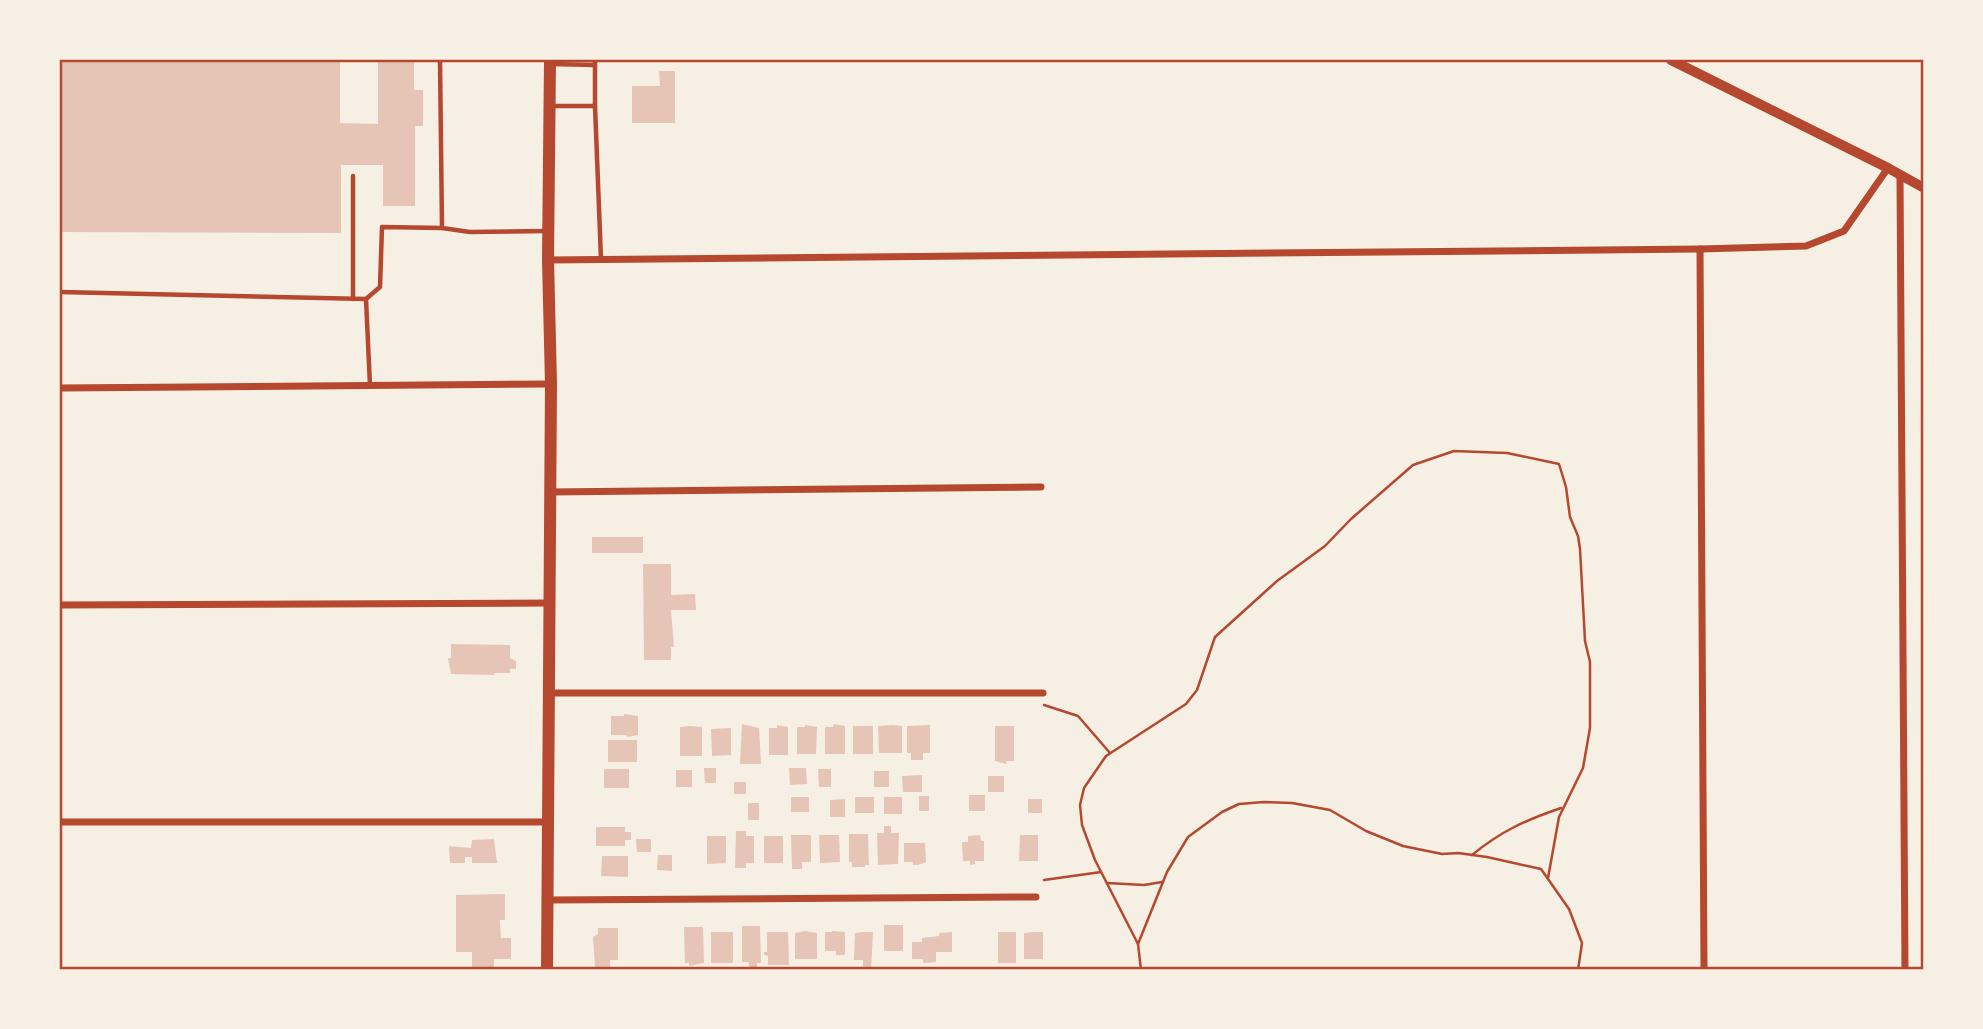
<svg xmlns="http://www.w3.org/2000/svg" width="1983" height="1029" font-family="Overpass,sans-serif">
<rect width="100%" height="100%" fill="#f6efe4"/>
<g fill="#e6c5b7">
<path d="M60 60H340V123L378 124V60H414V90H423V126H415V206H383V165H341V233L60 232Z"/>
<path d="M659 71H675V123H632V86H660Z"/>
<rect x="592" y="537" width="51" height="16"/>
<path d="M643 564H671V595L695 594 696 610H671L674 647H671V660H644Z"/>
<path d="M451 644 510 645V658L516 661V669H510V673H494V675L451 674 448 658H451Z"/>
<path d="M624 714 638 716V735L627 737V735H611V716H624Z"/>
<path d="M742 724 759 728 761 764H740Z"/>
<path d="M834 724 845 726V754H825V727H833Z"/>
<path d="M777 725 788 727V755H769V728H777Z"/>
<path d="M805 725 817 727 816 754H797V727H805Z"/>
<path d="M891 725 902 726V753H879L878 726Z"/>
<path d="M930 725V753H923V760H911V753H907V726Z"/>
<path d="M689 726 702 727V756H680V727Z"/>
<rect x="853" y="726" width="20" height="28"/>
<path d="M995 726H1014V761H1006V764L995 761Z"/>
<path d="M731 728V755L712 756 711 729Z"/>
<rect x="608" y="740" width="29" height="22"/>
<path d="M704 768H716V783H705Z"/>
<path d="M789 768H806L807 784 790 785Z"/>
<rect x="604" y="769" width="25" height="19"/>
<path d="M818 769H831V787H819Z"/>
<rect x="676" y="770" width="16" height="17"/>
<rect x="874" y="771" width="15" height="16"/>
<path d="M922 775V792H903L902 776Z"/>
<rect x="988" y="776" width="16" height="16"/>
<rect x="734" y="782" width="12" height="12"/>
<rect x="969" y="795" width="16" height="16"/>
<rect x="919" y="796" width="10" height="15"/>
<rect x="791" y="797" width="18" height="15"/>
<rect x="855" y="797" width="19" height="16"/>
<rect x="884" y="797" width="18" height="17"/>
<path d="M845 799V817H830V800Z"/>
<rect x="1028" y="799" width="14" height="14"/>
<rect x="748" y="803" width="11" height="17"/>
<path d="M884 826H891V833H899L898 864 878 865 877 833H884Z"/>
<path d="M596 827H625V832H631V840H625V846H596Z"/>
<path d="M736 831H746V836H754V863H746V868H735Z"/>
<path d="M849 834H868L869 865H865V867H852V862H849Z"/>
<path d="M791 835H811V862H802V869H792Z"/>
<path d="M819 835H839L840 862 820 863Z"/>
<path d="M980 835 981 841H984V861H975V864L970 865V861H963L962 842H968V836Z"/>
<path d="M1020 835H1038V861H1019Z"/>
<path d="M707 836H726V863L707 864Z"/>
<rect x="764" y="836" width="19" height="27"/>
<path d="M494 839 497 863H472V857H465V863H450L449 846 471 848 472 840Z"/>
<path d="M636 839H651V852H637Z"/>
<path d="M904 843H925L926 862 918 865H913V862H904Z"/>
<path d="M658 855H672V871L657 870Z"/>
<path d="M602 856H628V877L601 876Z"/>
<path d="M505 894V920H500V923L501 938H511V959H494V970H472V952H456V895Z"/>
<rect x="884" y="925" width="19" height="26"/>
<path d="M742 926H760L761 963H757V970H749V962H742Z"/>
<path d="M684 927H703L704 963 689 966V963H685Z"/>
<path d="M598 928H618V960H610V967H595L593 937 598 934Z"/>
<path d="M805 931 817 933V959H795V933Z"/>
<path d="M832 931 845 932V955H836V951H825V932H832Z"/>
<rect x="711" y="932" width="22" height="31"/>
<path d="M767 932H788L789 965H768V956L764 955V952H767Z"/>
<path d="M864 932H873L871 970 863 969V960H854L855 933Z"/>
<path d="M952 932V952H936V962L923 963V959H912V942H922V938L939 936V933Z"/>
<rect x="998" y="932" width="18" height="31"/>
<path d="M1034 932H1043V959H1024V933Z"/>
</g>
<g fill="none" stroke-linecap="round" stroke-linejoin="round">
<g stroke="#b5482f" stroke-width="2.5">
<path d="M1044 705 1078 716 1110 753"/>
<path d="M1472 855C1501 831 1526 820 1561 808"/>
<path d="M1044 880 1101 872"/>
<path d="M1107 883 1144 885 1162 882"/>
<path d="M1138 944 1095 860 1082 825 1080 805 1084 788 1106 756 1186 704 1197 690 1215 637 1277 581 1325 546 1351 519 1413 465 1454 451 1507 453 1559 464 1566 487 1570 517 1578 536 1580 549 1585 641 1590 662V728L1583 768 1559 817 1548 878"/>
<path d="M1141 970 1138 944 1167 872 1188 837 1222 812 1239 804 1264 802 1292 803 1330 810 1366 831 1403 846 1442 854 1458 853 1487 857 1541 869 1569 909 1582 943 1578 970"/>
</g>
<g stroke="#b5482f" stroke-width="4.5">
<path d="M440 60 442 228 470 232 547 231"/>
<path d="M550 64 595 65"/>
<path d="M550 106H595V60"/>
<path d="M595 106 601 259"/>
<path d="M60 292 366 299 370 386"/>
<path d="M353 299V176"/>
<path d="M366 299 380 287 382 227 442 228"/>
</g>
<g stroke="#b5482f" stroke-width="7">
<path d="M1900 176 1905 970"/>
<path d="M1700 249 1704 970"/>
<path d="M548 260 1700 249 1806 246 1844 231 1888 168"/>
<path d="M60 388 551 384"/>
<path d="M550 492 1041 487"/>
<path d="M60 605 550 603"/>
<path d="M549 693H1043"/>
<path d="M60 822H548"/>
<path d="M548 900 1036 897"/>
</g>
<path stroke="#b5482f" stroke-width="10" d="M1671 60 1888 168 1924 188"/>
<path stroke="#b5482f" stroke-width="12" d="M547 970 551 384 548 260 550 60"/>
</g>
<rect width="1983" height="1029" fill="none" stroke="#f6efe4" stroke-width="122"/>
<rect x="61" y="61" width="1861" height="907" fill="none" stroke="#b5482f" stroke-width="2.5"/>
</svg>
